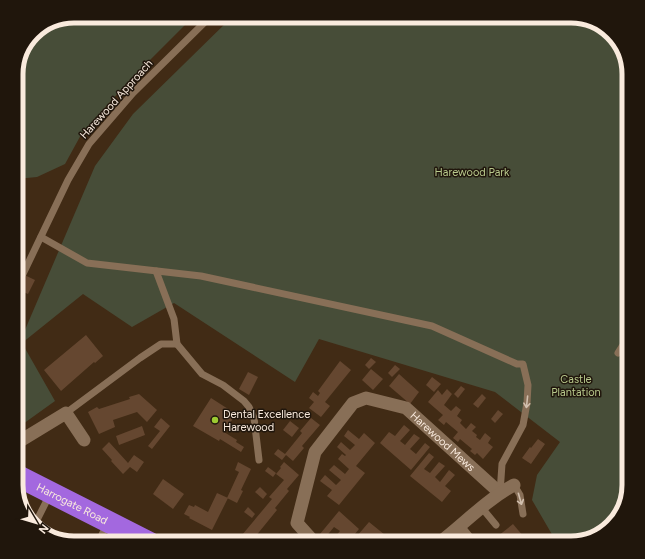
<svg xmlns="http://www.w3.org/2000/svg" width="645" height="559" font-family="Figtree,sans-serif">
<rect width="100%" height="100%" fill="#412b15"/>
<g fill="#474d38">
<path d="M74 16H194L128 82 82 133 65 164 37 177 16 179V70L36 31Z"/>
<path d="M233 16H571L612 33 629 74V488L612 526 571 543H557L532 500 537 475 560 442 495 392 319 339 295 382 174 303 132 327 83 294 22 343 55 401 16 429V351L95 166 133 114Z"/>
</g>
<g fill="#654730">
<path d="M16 271 35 280 28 294 16 289Z"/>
<path d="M86 335 103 356 95 363 94 362 61 391 44 370Z"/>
<path d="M371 358 376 362 369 369 365 365Z"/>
<path d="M340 361 351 370 325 402 330 406 321 417 309 408 314 402 309 398 313 392 318 396 320 393 318 391Z"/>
<path d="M395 365 400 369 392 377 388 373Z"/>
<path d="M371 369 383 379 373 390 362 380Z"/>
<path d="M248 372 258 377 249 395 239 389Z"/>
<path d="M399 374 419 392 410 404 389 386Z"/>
<path d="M432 377 441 384 434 392 426 385Z"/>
<path d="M461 386 465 389 458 398 454 394Z"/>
<path d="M447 389 452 394 444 405 451 411 456 406 461 410 457 416 462 420 460 423 466 429 471 423 476 427 472 431 477 435 476 437 480 440 485 433 491 438 488 443 493 447 483 459 477 453 475 455 470 451 472 449 460 439 458 442 453 438 458 432 446 422 444 425 438 420 443 415 428 402 438 390 442 395Z"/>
<path d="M139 394 157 410 147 422 137 412 113 420 115 427 99 434 88 412 97 407 99 409 130 399 129 397Z"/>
<path d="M482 394 486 398 478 408 473 404Z"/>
<path d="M211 398 236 414 224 432 237 440 236 442 244 447 241 452 220 439 219 441 193 426Z"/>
<path d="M498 410 503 414 495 423 491 419Z"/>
<path d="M161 418 170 426 152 449 148 446 160 431 154 427Z"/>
<path d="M311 418 320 425 302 446 304 448 293 461 286 455 282 460 274 454 278 449 285 454 302 433 300 431Z"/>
<path d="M290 421 299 428 292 437 283 430Z"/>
<path d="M404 425 410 430 400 441 405 445 414 434 420 438 410 449 416 454 425 443 430 447 411 470 380 443 389 432 395 436Z"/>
<path d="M142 426 145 435 119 445 116 436Z"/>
<path d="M348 430 359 439 364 433 375 443 356 466 365 473 339 505 327 496 332 490 320 481 325 475 336 485 341 480 329 470 334 465 345 474 349 469 338 459 342 454 345 456 346 455 337 447 341 442 350 450 355 445 344 436Z"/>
<path d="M538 439 545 444 531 464 522 458 530 447 531 448Z"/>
<path d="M109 442 128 463 134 455 144 462 137 472 130 467 123 474 111 461 112 460 102 449Z"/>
<path d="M429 453 434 457 424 469 430 473 439 462 445 466 435 477 440 482 449 470 455 475 445 486 451 491 442 502 410 476Z"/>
<path d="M238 462 251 469 241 490 243 491 237 503 227 498 239 472 235 470Z"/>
<path d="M284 462 299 475 287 489 289 491 275 508 277 510 251 542 242 535 272 499 269 497 284 480 276 474 281 468 280 467Z"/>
<path d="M268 467 276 473 273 477 265 471Z"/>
<path d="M163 479 184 494 173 509 153 494Z"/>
<path d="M260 487 267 494 263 499 255 492Z"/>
<path d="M217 493 228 498 212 530 189 518 190 517 184 514 189 505 194 507 195 505 208 512Z"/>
<path d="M248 507 255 514 252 518 244 512Z"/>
<path d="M339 511 359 529 350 540 345 536 339 543H330L340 531 334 527 325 538 320 534Z"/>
<path d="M369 522 390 539 387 543H369L370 542 365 537 360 543H351Z"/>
<path d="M39 524 57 535V536L37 527Z"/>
<path d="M513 524 529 543H503L498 536Z"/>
</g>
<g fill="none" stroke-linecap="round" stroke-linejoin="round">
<g stroke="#886f57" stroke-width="7">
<path d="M41 237 87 263 201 276 432 326 517 364H523L528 385 527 403 523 425 502 464 500 493"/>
<path d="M156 271 174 319 177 344 202 374 223 385 244 401 249 407 254 418 259 460"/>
<path d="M23 274 68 180 89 144 133 93 211 16"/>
<path d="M618 353 629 336"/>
<path d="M66 413 140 358 161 344H177"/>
<path d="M514 485 520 495 523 514"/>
<path d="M482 508 496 525"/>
<path d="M34 526 50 494"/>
<path d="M100 539 107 524"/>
</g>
<g stroke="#886f57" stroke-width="13">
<path d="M16 447 20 441 66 413 84 440"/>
<path d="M459 528 471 543"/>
<path id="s1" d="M315 543 297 523 315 452 353 403 366 398 406 408 500 493"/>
<path d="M439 543C464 524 486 500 514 485"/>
</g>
<path stroke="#a368df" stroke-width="22" id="s2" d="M16 475 150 543"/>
</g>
<defs><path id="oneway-shaft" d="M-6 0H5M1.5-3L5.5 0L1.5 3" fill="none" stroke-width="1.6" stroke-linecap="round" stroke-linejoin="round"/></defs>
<g stroke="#d1bfae">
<use href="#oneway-shaft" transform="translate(527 402) rotate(96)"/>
<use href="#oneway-shaft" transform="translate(520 499) rotate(74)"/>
</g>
<circle fill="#9cca32" stroke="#20160c" stroke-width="1.5" cx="215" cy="420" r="4"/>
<g text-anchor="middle" stroke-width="3" stroke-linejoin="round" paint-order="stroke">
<g font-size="11" fill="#f9eadd" stroke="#20160c">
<text transform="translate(116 99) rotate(-48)" y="4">Harewood Approach</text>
<text dy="4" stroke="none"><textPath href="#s1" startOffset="267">Harewood Mews</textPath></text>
<text dy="4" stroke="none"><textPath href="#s2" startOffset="63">Harrogate Road</textPath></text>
</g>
<g font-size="11" fill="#b8c98c" stroke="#20160c">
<text x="472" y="176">Harewood Park</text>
<text x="576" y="383">Castle<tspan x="576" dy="13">Plantation</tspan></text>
</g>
<g font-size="11" fill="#f9eadd" stroke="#20160c" text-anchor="start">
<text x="223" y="418">Dental Excellence<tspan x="223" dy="13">Harewood</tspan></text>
</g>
</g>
<path d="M0 0H645V559H0ZM74 23H571A51 51 0 0 1 622 74V485A51 51 0 0 1 571 536H74A51 51 0 0 1 23 485V74A51 51 0 0 1 74 23Z" fill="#20160c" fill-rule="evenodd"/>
<path fill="none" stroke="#f9eadd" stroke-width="5" d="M74 23H571A51 51 0 0 1 622 74V485A51 51 0 0 1 571 536H74A51 51 0 0 1 23 485V74A51 51 0 0 1 74 23Z"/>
<g transform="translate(36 523) rotate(128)" stroke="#20160c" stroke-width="3" paint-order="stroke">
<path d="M0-3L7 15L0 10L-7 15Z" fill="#f9eadd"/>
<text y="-6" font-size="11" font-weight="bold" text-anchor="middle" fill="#f9eadd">N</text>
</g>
</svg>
